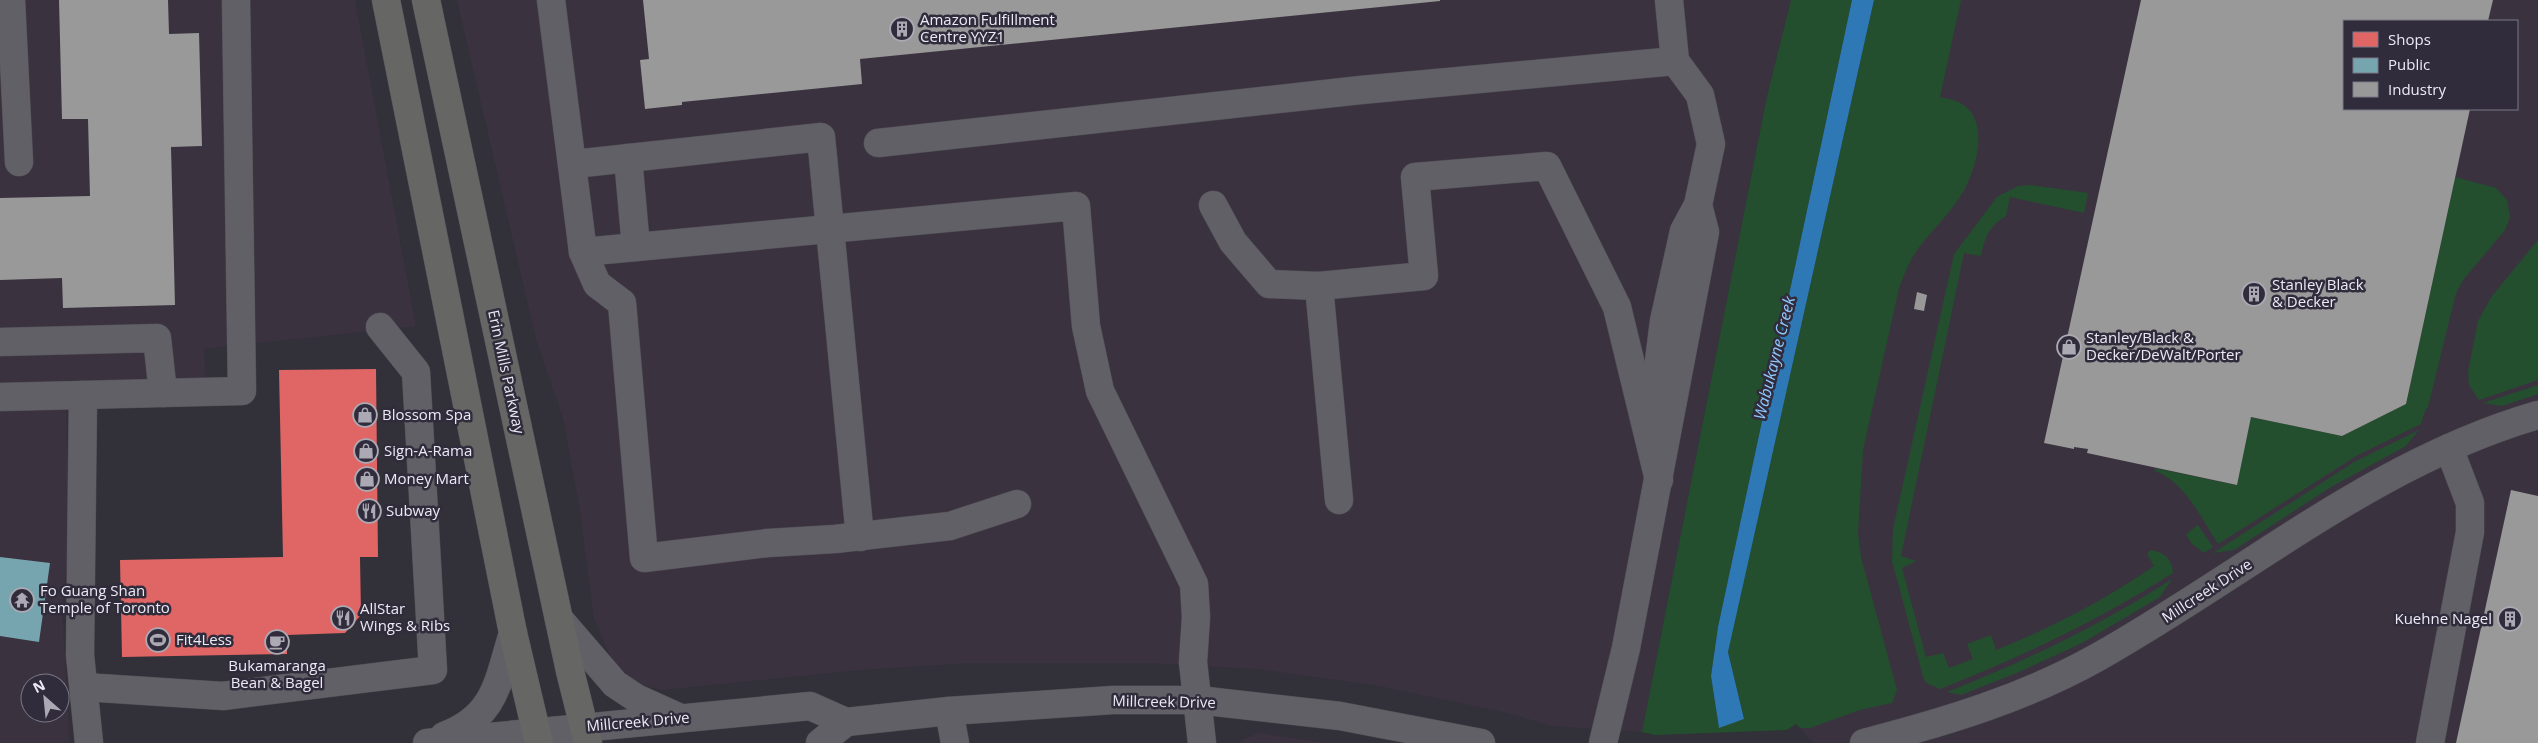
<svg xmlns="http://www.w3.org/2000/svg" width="2538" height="743" font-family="'Open Sans',sans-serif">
<rect width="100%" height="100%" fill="#323038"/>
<g fill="#3b3240" fill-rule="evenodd">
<path d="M0 0H355L416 326 204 349 206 380H65L70 535 62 611 70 743H0ZM30 683H60V713H30Z"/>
<path d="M457 0H1791L1767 96 1642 732 1552 726 1508 713 1374 685 1257 669 1147 663H970L860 670 662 690 645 686 631 678 612 660 594 619 580 511 563 418 536 339Z"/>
<path d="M1932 0H2538V743H1813L1797 724ZM2344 21H2517V109H2344Z"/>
<path d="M1258 733 1326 743H1240L1244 739Z"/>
</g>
<g fill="#234f2e">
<path d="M1791 0H1852L1718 627 1711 676 1719 727 1744 719 1728 652 1732 631 1874 0H1961L1940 97C1949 99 1957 100 1965 106 1989 125 1976 170 1963 192 1951 213 1931 231 1917 250 1909 262 1904 275 1899 288L1863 450 1858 533 1861 557 1897 690 1892 703 1860 710 1810 728H1800L1796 724 1787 730 1655 735 1642 732 1767 96Z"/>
<path d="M2455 177 2496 188 2507 200 2510 217 2505 230 2463 280 2456 293 2428 407 2425 411 2421 424 2358 455 2218 544C2201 518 2185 482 2155 471V468L2236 485 2251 417 2342 436 2406 404Z"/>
<path d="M2031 185 2088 193 2084 213 2010 197 2006 216C1989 226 1985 237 1981 256L1964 253 1901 556 1916 561 1902 568 1926 657 1943 653 1949 668 1973 659 1967 644 1991 635 1996 650C2051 628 2105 600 2154 566L2147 554 2151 550C2164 552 2172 559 2173 573 2097 621 2024 656 1940 689L1926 683 1923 676 1892 561 1893 529 1954 254 1997 197 2018 186Z"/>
<path d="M2538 240V380L2479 400 2469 385 2468 372 2478 321 2492 296Z"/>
<path d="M2538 385V394L2502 406 2483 403Z"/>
<path d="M2419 430 2406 446 2331 487 2234 550 2213 553 2354 462Z"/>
<path d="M2198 525 2213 547 2204 553 2192 544 2186 534Z"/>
<path d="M2172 579 2160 597 2082 643 2019 672 1961 695 1947 692C2028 660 2099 626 2172 579Z"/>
</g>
<path fill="#2f78b6" d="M1852 0H1874L1728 652 1744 719 1719 728 1711 676 1718 627Z"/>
<path fill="#e06666" d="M376 369 378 557H360L361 615 345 633 287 635V654L122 657 120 560 283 557 279 370Z"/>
<path fill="#76a5af" d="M0 557 50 563 39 642 0 636Z"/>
<g fill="#999">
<path d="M59 0H168L169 34 199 33 202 146 171 147 175 305 63 308 62 278 0 280V198L90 196 88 119H62Z"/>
<path d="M643 0H1440V1L860 59 862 84 682 102V105L645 109 640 60 649 59Z"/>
<path d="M2141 0H2493L2488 21H2344V109H2470L2406 404 2342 436 2251 417 2237 485 2087 453 2088 449 2074 447V449L2044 443Z"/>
<path d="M1917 292 1927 295 1924 311 1914 309Z"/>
<path d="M2511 490 2538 496V743H2456Z"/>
</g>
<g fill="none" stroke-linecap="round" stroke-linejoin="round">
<g stroke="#514f56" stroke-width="29">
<g id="minor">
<path d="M11 0 19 162"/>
<path d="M551 0 583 252"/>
<path d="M878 143 1361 90 1675 61 1669 0"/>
<path d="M628 158 636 247"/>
<path d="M574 164 821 137 860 537"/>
<path d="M1213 205 1233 242 1269 284 1319 286 1424 276 1415 177 1547 166 1617 307 1659 480"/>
<path d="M1319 286 1339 500"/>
<path d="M0 342 157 338 163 393"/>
<path d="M83 395 80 655 89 743"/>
<path d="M0 397 242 391 236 0"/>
<path d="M1655 423 1654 401 1664 321 1684 231 1698 205 1711 144 1700 95 1675 61"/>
<path d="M1017 504 950 526 835 539 768 543 644 558 622 303 597 284 583 252 1076 206 1086 326 1100 391 1194 584 1196 617 1193 662 1202 743"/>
<path d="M559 619 615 684 636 698 678 717"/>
<path d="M84 687 223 696 433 670 416 372 380 327"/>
<path d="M949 711 955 743"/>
<path d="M444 736C496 717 498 681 513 633"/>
<path d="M427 743 810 706 846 722 949 711 1113 700H1198L1340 716 1481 743"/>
<path d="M820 743 846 722"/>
<path d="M1603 743 1626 648 1705 232 1698 205"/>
<path d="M1864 743C1945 722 2025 698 2098 657 2244 575 2375 462 2538 415"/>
<path d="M2430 743 2470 532V503L2449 448"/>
</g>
</g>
<g stroke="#514f56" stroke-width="29">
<g id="major">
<path d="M386 0 513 633 539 743"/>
<path d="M426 0 570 671 588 743"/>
</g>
</g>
<use href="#minor" stroke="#616066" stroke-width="28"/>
<use href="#major" stroke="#666665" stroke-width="28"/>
</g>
<defs>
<g id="building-ring" transform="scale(1.25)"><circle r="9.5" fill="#302c3c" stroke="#aba9b3" stroke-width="1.5"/><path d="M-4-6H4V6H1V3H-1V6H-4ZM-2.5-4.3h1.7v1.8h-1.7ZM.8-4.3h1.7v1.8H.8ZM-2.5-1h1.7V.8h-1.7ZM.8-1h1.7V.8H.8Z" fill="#aba9b3"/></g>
<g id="shop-ring" transform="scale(1.25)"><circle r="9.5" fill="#302c3c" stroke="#aba9b3" stroke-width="1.5"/><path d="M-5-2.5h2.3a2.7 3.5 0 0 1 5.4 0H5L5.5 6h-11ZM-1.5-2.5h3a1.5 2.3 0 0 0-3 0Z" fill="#aba9b3"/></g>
<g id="restaurant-ring" transform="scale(1.25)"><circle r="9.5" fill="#302c3c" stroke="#aba9b3" stroke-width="1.5"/><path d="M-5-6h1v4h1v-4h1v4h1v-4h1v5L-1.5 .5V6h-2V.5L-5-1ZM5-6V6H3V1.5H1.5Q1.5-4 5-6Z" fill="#aba9b3"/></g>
<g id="temple-ring" transform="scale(1.25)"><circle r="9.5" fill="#302c3c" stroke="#aba9b3" stroke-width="1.5"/><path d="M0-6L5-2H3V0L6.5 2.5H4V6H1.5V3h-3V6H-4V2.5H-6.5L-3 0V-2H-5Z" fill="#aba9b3"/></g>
<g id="stadium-ring" transform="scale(1.25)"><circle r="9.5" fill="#302c3c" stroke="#aba9b3" stroke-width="1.5"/><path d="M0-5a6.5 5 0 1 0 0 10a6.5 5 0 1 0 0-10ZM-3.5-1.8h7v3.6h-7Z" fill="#aba9b3"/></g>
<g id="cafe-ring" transform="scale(1.25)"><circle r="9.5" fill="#302c3c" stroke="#aba9b3" stroke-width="1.5"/><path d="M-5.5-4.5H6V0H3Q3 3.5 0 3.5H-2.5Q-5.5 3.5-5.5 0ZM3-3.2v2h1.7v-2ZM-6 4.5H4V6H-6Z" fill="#aba9b3"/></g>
</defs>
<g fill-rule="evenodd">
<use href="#building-ring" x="902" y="29"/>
<use href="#building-ring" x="2254" y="294"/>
<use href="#shop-ring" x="2069" y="347"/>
<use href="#shop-ring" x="365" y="415"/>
<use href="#shop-ring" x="366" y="451"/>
<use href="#shop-ring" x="367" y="479"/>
<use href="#restaurant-ring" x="369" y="511"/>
<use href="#temple-ring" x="22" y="600"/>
<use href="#restaurant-ring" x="343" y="618"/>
<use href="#building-ring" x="2510" y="619"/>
<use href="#stadium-ring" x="158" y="640"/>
<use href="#cafe-ring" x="277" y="642"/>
</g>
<g text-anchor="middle" stroke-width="5" stroke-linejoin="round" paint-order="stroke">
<g font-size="15" fill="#eceaf5" stroke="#302c3c" text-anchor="start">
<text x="920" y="25">Amazon Fulfillment<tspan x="920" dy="17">Centre YYZ1</tspan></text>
<text x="2272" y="290">Stanley Black<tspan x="2272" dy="17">&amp; Decker</tspan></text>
<text x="2086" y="343">Stanley/Black &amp;<tspan x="2086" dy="17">Decker/DeWalt/Porter</tspan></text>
<text x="382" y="420">Blossom Spa</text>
<text x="384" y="456">Sign-A-Rama</text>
<text x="384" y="484">Money Mart</text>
<text x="386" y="516">Subway</text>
<text x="40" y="596">Fo Guang Shan<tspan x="40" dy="17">Temple of Toronto</tspan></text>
<text x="360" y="614">AllStar<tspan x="360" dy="17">Wings &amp; Ribs</tspan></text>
<text x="2492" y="624" text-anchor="end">Kuehne Nagel</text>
<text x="176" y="645">Fit4Less</text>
<text x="277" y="671" text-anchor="middle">Bukamaranga<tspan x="277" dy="17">Bean &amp; Bagel</tspan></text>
</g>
<g font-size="15" fill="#eceaf5" stroke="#302c3c">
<text transform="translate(506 372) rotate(78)" y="5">Erin Mills Parkway</text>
<text transform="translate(2207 591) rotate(-33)" y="5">Millcreek Drive</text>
<text transform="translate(1164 702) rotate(1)" y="5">Millcreek Drive</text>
<text transform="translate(638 722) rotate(-5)" y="5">Millcreek Drive</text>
</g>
<g font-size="16" font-style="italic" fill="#91c9fe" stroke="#302c3c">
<text transform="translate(1774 358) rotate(-76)" y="6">Wabukayne Creek</text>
</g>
</g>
<rect x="2343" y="20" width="175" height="90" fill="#302c3c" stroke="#7b7886"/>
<rect x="2353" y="32" width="25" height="15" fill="#e06666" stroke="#7b7886"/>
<text x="2388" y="45" font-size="15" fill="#eceaf5">Shops</text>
<rect x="2353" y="58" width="25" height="15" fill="#76a5af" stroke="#7b7886"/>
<text x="2388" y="70" font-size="15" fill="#eceaf5">Public</text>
<rect x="2353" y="82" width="25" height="15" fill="#999999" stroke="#7b7886"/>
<text x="2388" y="95" font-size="15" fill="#eceaf5">Industry</text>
<g transform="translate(45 698) rotate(333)"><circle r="24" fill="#302c3c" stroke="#7b7886"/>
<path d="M0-4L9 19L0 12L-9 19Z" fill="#aba9b3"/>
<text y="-8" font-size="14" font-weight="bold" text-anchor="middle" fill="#eceaf5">N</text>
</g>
</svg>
